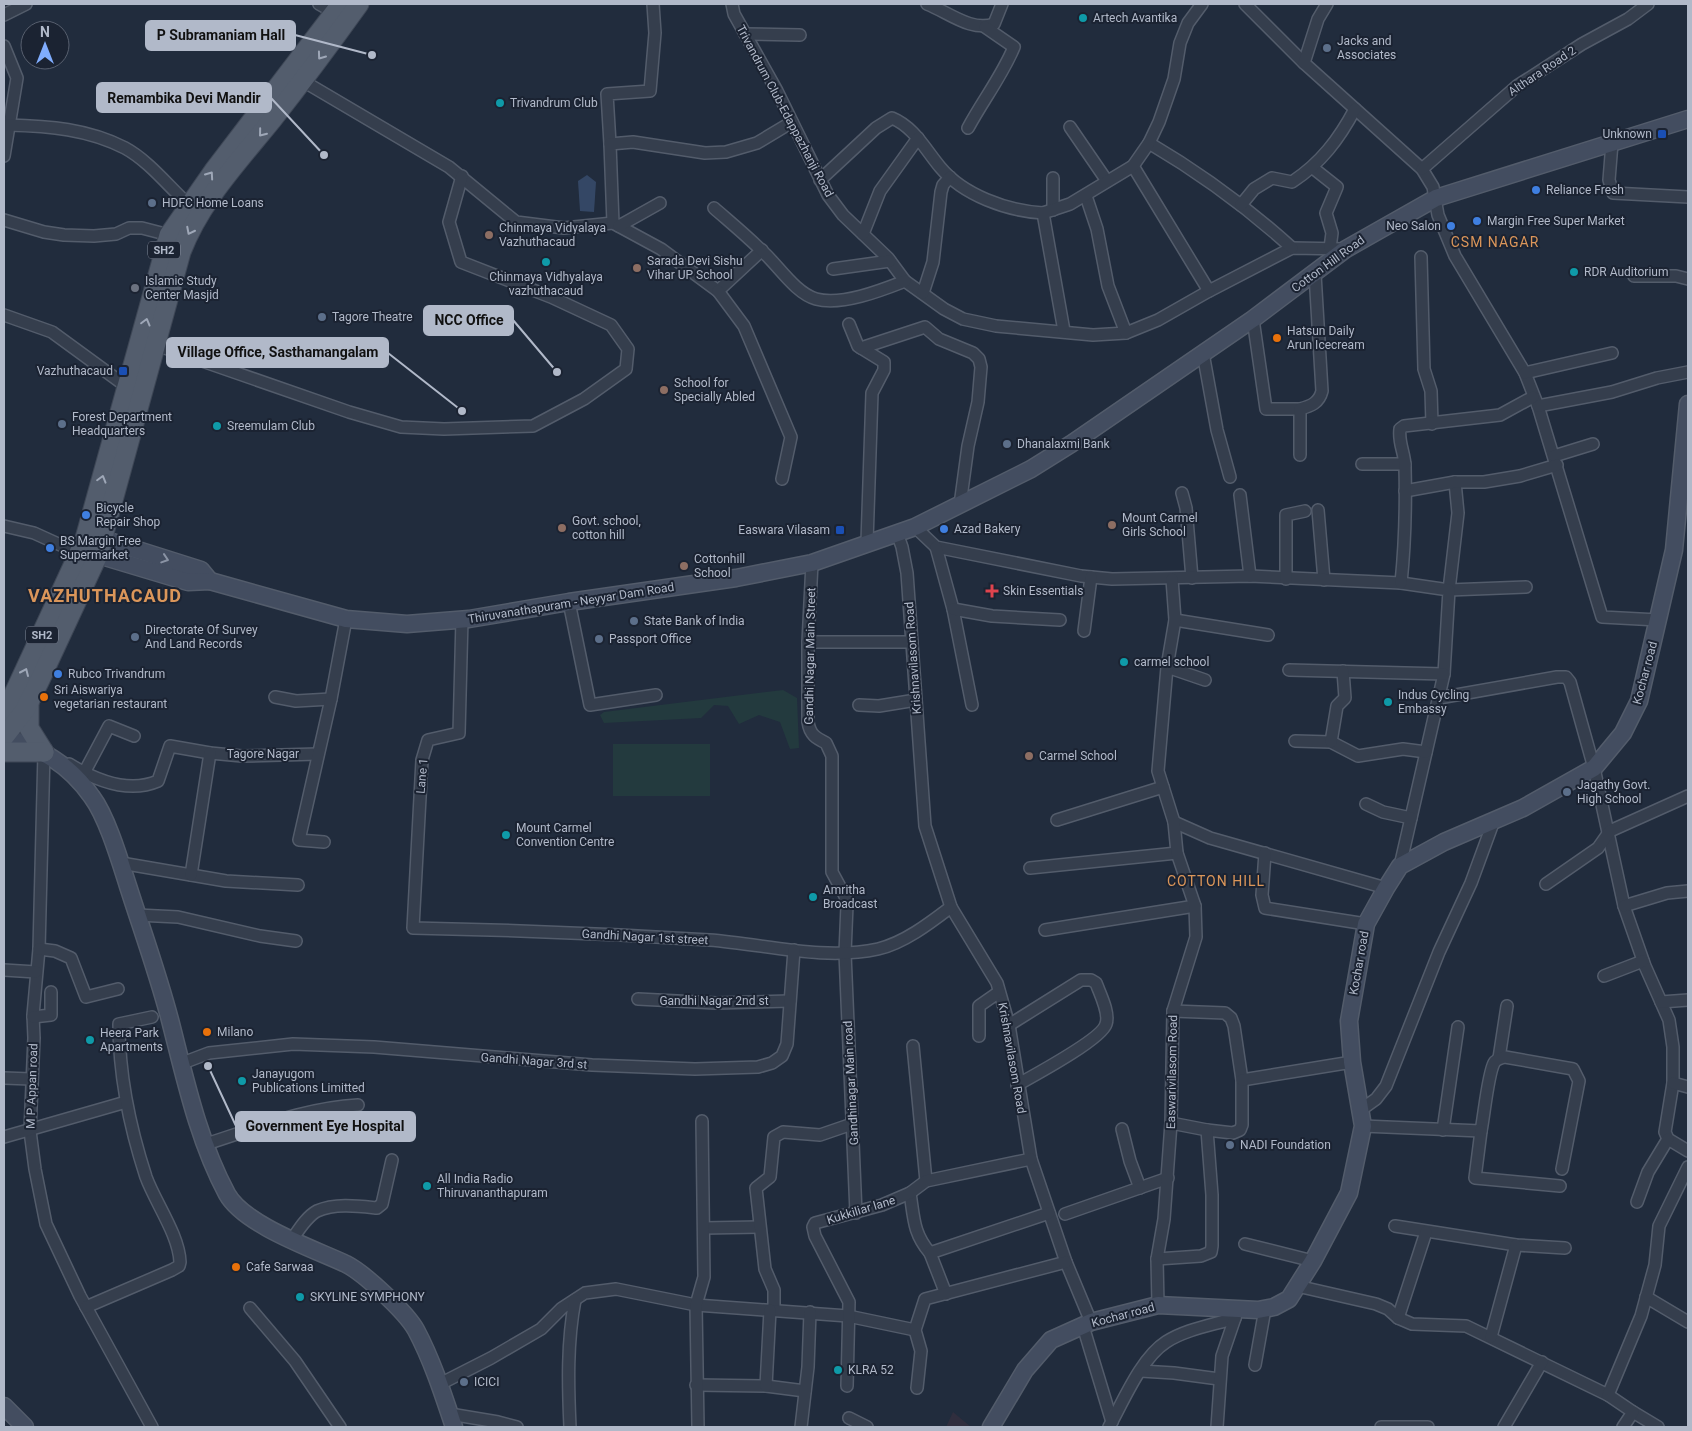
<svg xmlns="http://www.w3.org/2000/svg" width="1692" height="1431" font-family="Roboto,sans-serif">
<rect width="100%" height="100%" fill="#212c3d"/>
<path fill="#302e3e" d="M953 1412 971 1427H946Z"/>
<g fill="#233a3e">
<path d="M783 690 797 698 799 748 790 749 780 722 759 715 739 724 728 706 714 705 701 718 604 723 600 715 604 712Z"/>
<rect x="613" y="744" width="97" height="52"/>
</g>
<path fill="#344765" d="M587 175 596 182 594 212 580 211 578 181Z"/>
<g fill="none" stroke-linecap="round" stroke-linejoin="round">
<g stroke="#535c6b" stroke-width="14">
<g id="street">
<path d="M319 4 335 13"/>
<path d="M732 4 734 14 777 91 828 195 843 215 888 258 905 281 944 309 963 319 996 326 1093 335 1126 333 1158 320 1209 291 1292 248 1346 249"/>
<path d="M927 4C948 12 971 32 994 24L1002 4"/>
<path d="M1245 4 1304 63"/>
<path d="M1327 4 1318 19 1304 63 1422 169 1433 187 1438 215 1455 256 1525 373 1538 406 1602 617 1658 620"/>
<path d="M4 15 26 4"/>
<path d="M745 34 800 35"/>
<path d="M4 46 17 78 4 156"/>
<path d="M303 81 449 167 516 222 564 228 613 223 661 249 718 291 762 250"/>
<path d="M8 125C49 126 88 129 125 148 149 161 169 187 189 205"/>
<path d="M1070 127 1107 181"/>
<path d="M968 128C983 100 1002 76 1014 47L985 27"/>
<path d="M1149 143C1200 173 1248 208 1292 248"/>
<path d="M1612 143 1609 180 1613 193 1688 197"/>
<path d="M610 144 607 94 650 91 655 33 653 4"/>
<path d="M1133 166 1209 291"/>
<path d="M1313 168 1337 187 1326 213 1332 233 1330 248"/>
<path d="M1422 169 1517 86 1582 44 1628 19 1648 4"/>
<path d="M1053 178V210"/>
<path d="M820 180 876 128 892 118C914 127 925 149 940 167 963 195 1007 211 1043 213"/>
<path d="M1086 196 1097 229 1108 286 1126 333"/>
<path d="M1241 205 1254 189 1272 178 1292 182C1321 163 1339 139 1355 109"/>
<path d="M714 208C730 222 747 236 762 251 778 265 795 293 816 299 842 306 882 290 905 281"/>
<path d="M4 220 44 232 64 235 94 236 116 234 129 228H142L169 235"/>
<path d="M613 223 610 144 633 142 705 153 726 152 757 143 792 122"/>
<path d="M619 226 660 203"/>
<path d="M863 234 880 191 918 138"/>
<path d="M1421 257 1424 369 1431 391 1432 424"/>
<path d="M833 269 890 261"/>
<path d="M1634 276H1676L1688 279"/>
<path d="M718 291 744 326 791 437 782 479"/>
<path d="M923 293 933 262 941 192 943 185 950 177"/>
<path d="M4 315 52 332 130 389"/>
<path d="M1253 319 1266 409H1300"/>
<path d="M849 324 858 346 884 362V370L872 393 867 542"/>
<path d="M1064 331 1043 213 1070 204 1133 166 1149 143 1159 122 1174 79 1180 43 1188 23 1202 4"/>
<path d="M156 345 349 412 401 427 444 429 533 426 584 399 626 369 628 349 611 325 551 297 461 262 449 222 462 176"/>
<path d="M861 348 925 327 939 339 973 353 979 359 981 367 978 402 968 446 960 505"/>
<path d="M1203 353 1217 430 1230 477"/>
<path d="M1525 373 1612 353"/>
<path d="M1538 406 1612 392 1657 378 1688 372"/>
<path d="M1300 455V409C1311 406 1319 403 1322 391L1315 274"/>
<path d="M1554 456 1593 444"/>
<path d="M1362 464H1405"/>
<path d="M1455 482 1458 513 1449 590 1526 587"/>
<path d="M1405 491 1455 482H1484L1520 476 1557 465"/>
<path d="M1182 493 1186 508 1192 578"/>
<path d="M1240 495 1250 576"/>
<path d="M1318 510 1324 580"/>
<path d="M4 526 34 533 78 553"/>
<path d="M915 527 936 547 1081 576 1112 579 1250 576 1401 583 1449 590 1444 674 1400 866"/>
<path d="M897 533 902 547 907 573 925 826 951 907 997 983 1009 1025 1031 1159 1066 1262 1091 1322"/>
<path d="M936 547 953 609 972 705"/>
<path d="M812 563 808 642V722C810 735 816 738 826 743L832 756V872L845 896 847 905 845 953 856 1213"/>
<path d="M1286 579V515L1305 511"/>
<path d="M1401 583C1405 544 1406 506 1405 467 1405 453 1398 443 1400 429L1404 426 1500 415 1533 397"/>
<path d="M569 602 590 705 656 695"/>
<path d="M953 609 992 616 1060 620"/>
<path d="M462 619 459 733 428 740 422 760 413 928C511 930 610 934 709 940 765 944 823 961 878 949 904 943 930 923 951 907"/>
<path d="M1175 620 1268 635"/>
<path d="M1084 631 1091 577"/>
<path d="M808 642H912"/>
<path d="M1167 667 1205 680"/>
<path d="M1289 670 1444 674"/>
<path d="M275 697 296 701 331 699"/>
<path d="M1439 698 1557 677H1566L1570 682 1594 768 1624 906 1645 966 1669 1020 1673 1047V1083L1665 1132 1668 1139 1688 1151"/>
<path d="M859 705 879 706 916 700"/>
<path d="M1295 741 1331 742 1358 756 1403 749 1426 752"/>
<path d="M1331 742 1337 706 1345 698 1343 671"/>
<path d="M48 754 44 752 39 949 33 1015 34 1038 30 1131 35 1169 46 1224 80 1296 152 1427"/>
<path d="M69 764C95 780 128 794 158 781L170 746 210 753 242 756 318 754"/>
<path d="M84 773 109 726 134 736"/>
<path d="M1366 804 1383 812 1411 818"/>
<path d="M1057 820 1163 787"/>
<path d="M1174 822 1210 838 1386 888"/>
<path d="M324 842 299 840 331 699 346 619"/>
<path d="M1265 853 1262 895 1265 908 1366 924"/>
<path d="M121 863 226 881 298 885"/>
<path d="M1030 868 1177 853"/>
<path d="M191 875 210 753"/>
<path d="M1546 884 1598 848 1610 831 1688 796"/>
<path d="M1624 906 1667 893 1688 891"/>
<path d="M137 915 178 917 260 936 296 941"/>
<path d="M1045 930 1195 906"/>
<path d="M39 949 55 951 71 958 86 997 118 989"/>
<path d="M4 970 36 972"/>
<path d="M1604 976 1643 961"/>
<path d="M638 999 716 1003 790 1001"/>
<path d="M1661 1002 1688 1000"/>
<path d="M1173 1011 1225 1013 1231 1018 1234 1026 1242 1080V1125L1240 1130 1233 1133 1207 1130"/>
<path d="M33 1017 51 1015V992"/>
<path d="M1009 1025 1081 980H1091L1096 983C1100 994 1110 1013 1106 1024 1102 1039 1033 1076 1017 1085"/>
<path d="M979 1036V1006L999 992"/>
<path d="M913 1046 926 1181"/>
<path d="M1499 1058 1507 1006"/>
<path d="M180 1064 209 1053 293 1044 374 1047 592 1065 695 1069 758 1067 772 1063 782 1056 787 1044 794 950"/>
<path d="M4 1078 31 1079"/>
<path d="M1242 1080 1352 1062"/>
<path d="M1673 1083 1688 1087"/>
<path d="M1362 1109 1376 1099 1386 1086 1439 952 1471 883 1493 823"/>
<path d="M1363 1126 1481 1131C1484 1116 1488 1074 1494 1063 1496 1059 1501 1058 1505 1057L1573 1069 1579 1081 1562 1169"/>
<path d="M1122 1129 1130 1161 1140 1188"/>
<path d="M1443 1130 1458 1027"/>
<path d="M1481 1131 1475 1178 1560 1186"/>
<path d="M4 1137 126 1102"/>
<path d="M206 1144C257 1128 304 1108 358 1105"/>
<path d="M910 1193C914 1218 913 1233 930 1253"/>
<path d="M1637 1202 1648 1172 1668 1139"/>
<path d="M1065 1214 1168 1178"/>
<path d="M1395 1226 1516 1245 1565 1248"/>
<path d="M704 1228 759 1227"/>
<path d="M291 1241C298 1231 306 1217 317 1211 335 1203 358 1206 377 1208L382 1204 392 1160"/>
<path d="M1245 1244 1313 1261"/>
<path d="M1157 1259 1201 1256 1211 1252 1212 1246V1195L1207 1130 1171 1123"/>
<path d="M1297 1286 1376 1304 1388 1309 1398 1318 1412 1324 1466 1326 1608 1395"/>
<path d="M946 1294 930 1253 1049 1213"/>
<path d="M1646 1297 1688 1322"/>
<path d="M1158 1305 1157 1259 1164 1219 1171 1123 1173 1011 1196 937 1195 906 1177 853 1174 822 1158 771 1167 667 1175 620 1172 579"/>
<path d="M86 1307 172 1270 179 1266 180 1262C179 1235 155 1202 146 1177 130 1128 119 1075 119 1024L152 1017"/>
<path d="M250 1308 295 1361 340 1427"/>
<path d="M774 1310V1290L765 1269 756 1188 770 1177 774 1137 783 1132 820 1135 852 1124"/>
<path d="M1398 1318 1426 1232"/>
<path d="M1083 1326 1112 1422"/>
<path d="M1491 1337 1516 1245"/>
<path d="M1255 1365 1265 1309"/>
<path d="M1141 1371 1174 1373 1219 1379"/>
<path d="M440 1384 491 1358 541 1329 562 1308 585 1293 616 1289 696 1305 848 1316 915 1330"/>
<path d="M696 1385 766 1386 805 1391"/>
<path d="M766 1386 770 1310"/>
<path d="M847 1386 849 1302 815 1236 813 1227 815 1223 882 1205 910 1193 926 1181 1031 1159"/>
<path d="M917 1388 921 1351 915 1330 925 1299 1066 1262"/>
<path d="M1633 1412 1658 1427"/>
<path d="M450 1414 498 1422 517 1427"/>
<path d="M849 1418 867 1427"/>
<path d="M570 1427C568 1384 567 1342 575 1300"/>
<path d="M698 1427 696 1305 704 1277 702 1121"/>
<path d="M801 1427 808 1367 810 1312"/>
<path d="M1109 1427C1123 1402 1141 1358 1166 1342 1186 1329 1213 1325 1235 1318L1237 1309"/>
<path d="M1217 1427 1222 1356 1235 1318"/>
<path d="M1381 1427H1428"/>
<path d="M1504 1427 1542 1362"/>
<path d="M1623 1427 1633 1412 1608 1395 1641 1316 1655 1265 1659 1226 1688 1167"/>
</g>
</g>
<g stroke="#535c6b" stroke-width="19">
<g id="secondary">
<path d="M90 541 103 539 201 570 210 581"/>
<path d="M90 547 98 555 188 582 210 581 346 619 407 624 469 619 569 602 736 578 812 563 915 527 1031 469 1071 444 1253 319 1346 249 1436 198 1688 119"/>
<path d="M4 736C41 750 68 762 92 797 107 817 120 861 128 886 142 930 158 974 170 1020 185 1078 198 1140 227 1194 244 1225 314 1249 346 1264 364 1273 406 1312 416 1330 432 1360 443 1394 454 1427"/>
<path d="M4 1406 25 1427"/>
<path d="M991 1427 1025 1370 1051 1340 1091 1322 1158 1305 1258 1310 1274 1307 1289 1299 1313 1261 1349 1193 1363 1126 1352 1062 1349 1021 1366 924 1386 888 1400 866 1444 842 1523 808 1594 768 1623 733 1639 701 1674 550 1688 404"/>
</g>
</g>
<g stroke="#3e4756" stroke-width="21">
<g id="primary">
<path d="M29 701V728L44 752"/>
<path d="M4 715 84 542 169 235 215 169 341 4"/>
<path d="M4 737 25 710 39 682 98 555 181 252C200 202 238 162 272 120 302 82 331 43 359 4"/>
<path d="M4 752H44"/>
</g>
</g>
<use href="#street" stroke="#353e4d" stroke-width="11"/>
<use href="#secondary" stroke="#434d60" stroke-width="16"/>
<use href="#primary" stroke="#535d6d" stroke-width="19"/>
</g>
<defs><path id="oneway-chevron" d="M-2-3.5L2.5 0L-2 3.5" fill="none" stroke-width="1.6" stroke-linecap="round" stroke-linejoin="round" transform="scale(1.25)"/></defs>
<g stroke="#9ea7b7">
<use href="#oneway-chevron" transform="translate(321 56) rotate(126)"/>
<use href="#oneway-chevron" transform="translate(262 133) rotate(129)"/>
<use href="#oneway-chevron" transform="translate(210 175) rotate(-55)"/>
<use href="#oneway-chevron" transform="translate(190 231) rotate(117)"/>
<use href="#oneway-chevron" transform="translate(146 322) rotate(-75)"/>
<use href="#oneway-chevron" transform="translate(102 479) rotate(-74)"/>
<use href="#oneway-chevron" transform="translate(25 672) rotate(-66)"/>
</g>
<use stroke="#8a93a4" href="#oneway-chevron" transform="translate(165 559) rotate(18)"/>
<g fill="#0f9aa8" stroke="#1b2332" stroke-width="2">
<circle cx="1083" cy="18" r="5"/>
<circle cx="500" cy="103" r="5"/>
<circle cx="546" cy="262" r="5"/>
<circle cx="1574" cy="272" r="5"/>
<circle cx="217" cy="426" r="5"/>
<circle cx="1124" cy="662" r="5"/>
<circle cx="1388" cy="702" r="5"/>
<circle cx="506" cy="835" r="5"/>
<circle cx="813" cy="897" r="5"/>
<circle cx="90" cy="1040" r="5"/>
<circle cx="242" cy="1081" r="5"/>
<circle cx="427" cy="1186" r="5"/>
<circle cx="300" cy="1297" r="5"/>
<circle cx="838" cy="1370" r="5"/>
</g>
<g fill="#5c6f8a" stroke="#1b2332" stroke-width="2">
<circle cx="1327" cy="48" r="5"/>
<circle cx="152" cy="203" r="5"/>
<circle cx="322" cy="317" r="5"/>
<circle cx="62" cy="424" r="5"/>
<circle cx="1007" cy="444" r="5"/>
<circle cx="634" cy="621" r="5"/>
<circle cx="135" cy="637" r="5"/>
<circle cx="599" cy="639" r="5"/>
<circle cx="1567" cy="792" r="5"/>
<circle cx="1230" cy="1145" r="5"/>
<circle cx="464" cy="1382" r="5"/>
</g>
<g fill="#1a4fb4" stroke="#1b2332" stroke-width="2">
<rect x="1657" y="129" width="10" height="10" rx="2.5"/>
<rect x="118" y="366" width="10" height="10" rx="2.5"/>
<rect x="835" y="525" width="10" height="10" rx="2.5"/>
</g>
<g fill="#3f7fe0" stroke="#1b2332" stroke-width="2">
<circle cx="1536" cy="190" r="5"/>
<circle cx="1477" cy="221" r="5"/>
<circle cx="1451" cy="226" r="5"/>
<circle cx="86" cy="515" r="5"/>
<circle cx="944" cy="529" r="5"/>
<circle cx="50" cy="548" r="5"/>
<circle cx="58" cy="674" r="5"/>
</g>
<g fill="#8d6e63" stroke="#1b2332" stroke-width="2">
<circle cx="489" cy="235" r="5"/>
<circle cx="637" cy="268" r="5"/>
<circle cx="664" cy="390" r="5"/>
<circle cx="1112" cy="525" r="5"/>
<circle cx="562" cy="528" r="5"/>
<circle cx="684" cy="566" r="5"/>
<circle cx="1029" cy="756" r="5"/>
</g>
<circle fill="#6b7280" stroke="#1b2332" stroke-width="2" cx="135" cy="288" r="5"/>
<g fill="#e8710a" stroke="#1b2332" stroke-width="2">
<circle cx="1277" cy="338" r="5"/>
<circle cx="44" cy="697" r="5"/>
<circle cx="207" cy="1032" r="5"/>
<circle cx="236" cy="1267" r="5"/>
</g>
<path fill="#e0444e" stroke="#1b2332" stroke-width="2" d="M989.5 583.5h5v5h5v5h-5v5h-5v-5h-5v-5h5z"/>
<g text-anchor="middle" stroke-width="4" stroke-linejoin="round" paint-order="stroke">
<g fill="#1b2332" stroke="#848c9c" stroke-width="1">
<rect x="148" y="241.5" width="32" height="17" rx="4"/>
<rect x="26" y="626.5" width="32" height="17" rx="4"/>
</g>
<g font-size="11" font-weight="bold" fill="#b1b9c9">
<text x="164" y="254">SH2</text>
<text x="42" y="639">SH2</text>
</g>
<g font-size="12" fill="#b1b9c9" stroke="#1b2332" text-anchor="start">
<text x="1093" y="22">Artech Avantika</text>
<text x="1337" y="45">Jacks and<tspan x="1337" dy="14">Associates</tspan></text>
<text x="510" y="107">Trivandrum Club</text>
<text x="1652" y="138" text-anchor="end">Unknown</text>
<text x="1546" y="194">Reliance Fresh</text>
<text x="162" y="207">HDFC Home Loans</text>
<text x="1487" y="225">Margin Free Super Market</text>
<text x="1441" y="230" text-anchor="end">Neo Salon</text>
<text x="499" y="232">Chinmaya Vidyalaya<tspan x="499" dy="14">Vazhuthacaud</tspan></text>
<text x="647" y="265">Sarada Devi Sishu<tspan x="647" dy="14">Vihar UP School</tspan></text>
<text x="1584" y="276">RDR Auditorium</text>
<text x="546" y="281" text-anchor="middle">Chinmaya Vidhyalaya<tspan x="546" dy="14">vazhuthacaud</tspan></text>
<text x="145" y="285">Islamic Study<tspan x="145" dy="14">Center Masjid</tspan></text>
<text x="332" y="321">Tagore Theatre</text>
<text x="1287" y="335">Hatsun Daily<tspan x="1287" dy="14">Arun Icecream</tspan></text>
<text x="113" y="375" text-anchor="end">Vazhuthacaud</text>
<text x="674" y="387">School for<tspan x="674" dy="14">Specially Abled</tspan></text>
<text x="72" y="421">Forest Department<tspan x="72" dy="14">Headquarters</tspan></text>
<text x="227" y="430">Sreemulam Club</text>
<text x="1017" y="448">Dhanalaxmi Bank</text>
<text x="96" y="512">Bicycle<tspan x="96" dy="14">Repair Shop</tspan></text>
<text x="1122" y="522">Mount Carmel<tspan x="1122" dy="14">Girls School</tspan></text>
<text x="572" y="525">Govt. school,<tspan x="572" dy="14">cotton hill</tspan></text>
<text x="954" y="533">Azad Bakery</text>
<text x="830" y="534" text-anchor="end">Easwara Vilasam</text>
<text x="60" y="545">BS Margin Free<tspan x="60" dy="14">Supermarket</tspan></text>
<text x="694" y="563">Cottonhill<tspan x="694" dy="14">School</tspan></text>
<text x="1003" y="595">Skin Essentials</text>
<text x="644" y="625">State Bank of India</text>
<text x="145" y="634">Directorate Of Survey<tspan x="145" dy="14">And Land Records</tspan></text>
<text x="609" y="643">Passport Office</text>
<text x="1134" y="666">carmel school</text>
<text x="68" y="678">Rubco Trivandrum</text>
<text x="54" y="694">Sri Aiswariya<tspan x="54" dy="14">vegetarian restaurant</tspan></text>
<text x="1398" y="699">Indus Cycling<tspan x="1398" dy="14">Embassy</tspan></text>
<text x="1039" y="760">Carmel School</text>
<text x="1577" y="789">Jagathy Govt.<tspan x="1577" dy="14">High School</tspan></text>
<text x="516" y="832">Mount Carmel<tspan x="516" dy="14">Convention Centre</tspan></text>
<text x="823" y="894">Amritha<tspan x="823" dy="14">Broadcast</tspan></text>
<text x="217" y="1036">Milano</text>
<text x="100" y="1037">Heera Park<tspan x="100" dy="14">Apartments</tspan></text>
<text x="252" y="1078">Janayugom<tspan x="252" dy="14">Publications Limitted</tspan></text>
<text x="1240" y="1149">NADI Foundation</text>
<text x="437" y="1183">All India Radio<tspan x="437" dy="14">Thiruvananthapuram</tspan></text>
<text x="246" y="1271">Cafe Sarwaa</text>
<text x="310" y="1301">SKYLINE SYMPHONY</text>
<text x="848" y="1374">KLRA 52</text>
<text x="474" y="1386">ICICI</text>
</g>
<g font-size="12" fill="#b1b9c9" stroke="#1b2332">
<text transform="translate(1542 71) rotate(-34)" y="4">Althara Road 2</text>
<text transform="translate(785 111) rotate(62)" y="4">Trivandrum Club-Edappazhanji Road</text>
<text transform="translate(1328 264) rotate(-36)" y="4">Cotton Hill Road</text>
<text transform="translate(571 603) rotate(-9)" y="4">Thiruvanathapuram - Neyyar Dam Road</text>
<text transform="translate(810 656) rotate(-89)" y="4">Gandhi Nagar Main Street</text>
<text transform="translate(913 658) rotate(-94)" y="4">Krishnavilasom Road</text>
<text transform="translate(1645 673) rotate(-75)" y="4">Kochar road</text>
<text x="263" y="758">Tagore Nagar</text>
<text transform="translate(422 776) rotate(-85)" y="4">Lane 1</text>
<text transform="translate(645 937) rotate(3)" y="4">Gandhi Nagar 1st street</text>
<text transform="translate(1359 963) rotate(-80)" y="4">Kochar road</text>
<text x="714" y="1005">Gandhi Nagar 2nd st</text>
<text transform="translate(1012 1058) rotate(80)" y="4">Krishnavilasom Road</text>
<text transform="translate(534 1061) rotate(4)" y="4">Gandhi Nagar 3rd st</text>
<text transform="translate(1172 1072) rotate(-89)" y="4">Easwarivilasom Road</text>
<text transform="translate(851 1083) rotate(-93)" y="4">Gandhinagar Main road</text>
<text transform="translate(32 1086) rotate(-88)" y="4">M P Appan road</text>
<text transform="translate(861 1210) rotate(-17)" y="4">Kukkiliar lane</text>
<text transform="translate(1123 1315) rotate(-15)" y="4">Kochar road</text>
</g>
<g font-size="14" letter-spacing="1" fill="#db965a" stroke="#1b2332">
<text x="1495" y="247">CSM NAGAR</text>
<text x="1216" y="886">COTTON HILL</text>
</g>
<g font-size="18" font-weight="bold" letter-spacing="1" fill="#db965a" stroke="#1b2332">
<text x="105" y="602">VAZHUTHACAUD</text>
</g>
</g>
<path fill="none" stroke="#b1b9c9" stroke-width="2" d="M372 55L295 35M324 155L271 98M557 372L513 320M462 411L388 353M208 1066L236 1126"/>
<g fill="#b1b9c9" stroke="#1b2332" stroke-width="2">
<circle cx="372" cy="55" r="5"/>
<circle cx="324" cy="155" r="5"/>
<circle cx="557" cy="372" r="5"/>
<circle cx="462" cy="411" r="5"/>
<circle cx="208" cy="1066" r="5"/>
</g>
<g fill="#b1b9c9" stroke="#b1b9c9" stroke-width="2">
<rect x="146" y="21" width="149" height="29" rx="5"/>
<rect x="97" y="83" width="174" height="29" rx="5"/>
<rect x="424" y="306" width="89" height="29" rx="5"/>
<rect x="167" y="338" width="221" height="29" rx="5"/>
<rect x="236" y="1112" width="179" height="29" rx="5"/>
</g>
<g font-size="14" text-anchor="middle" font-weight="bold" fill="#111">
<text x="221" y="40">P Subramaniam Hall</text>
<text x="184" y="103">Remambika Devi Mandir</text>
<text x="469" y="325">NCC Office</text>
<text x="278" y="357">Village Office, Sasthamangalam</text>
<text x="325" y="1131">Government Eye Hospital</text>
</g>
<rect width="1692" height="1431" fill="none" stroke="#b1b9c9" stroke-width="10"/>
<g transform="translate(45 45)"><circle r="24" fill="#1b2332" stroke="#575f6e"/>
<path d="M0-4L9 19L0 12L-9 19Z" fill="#80adfe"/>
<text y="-8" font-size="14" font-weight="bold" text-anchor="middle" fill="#b1b9c9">N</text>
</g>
</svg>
